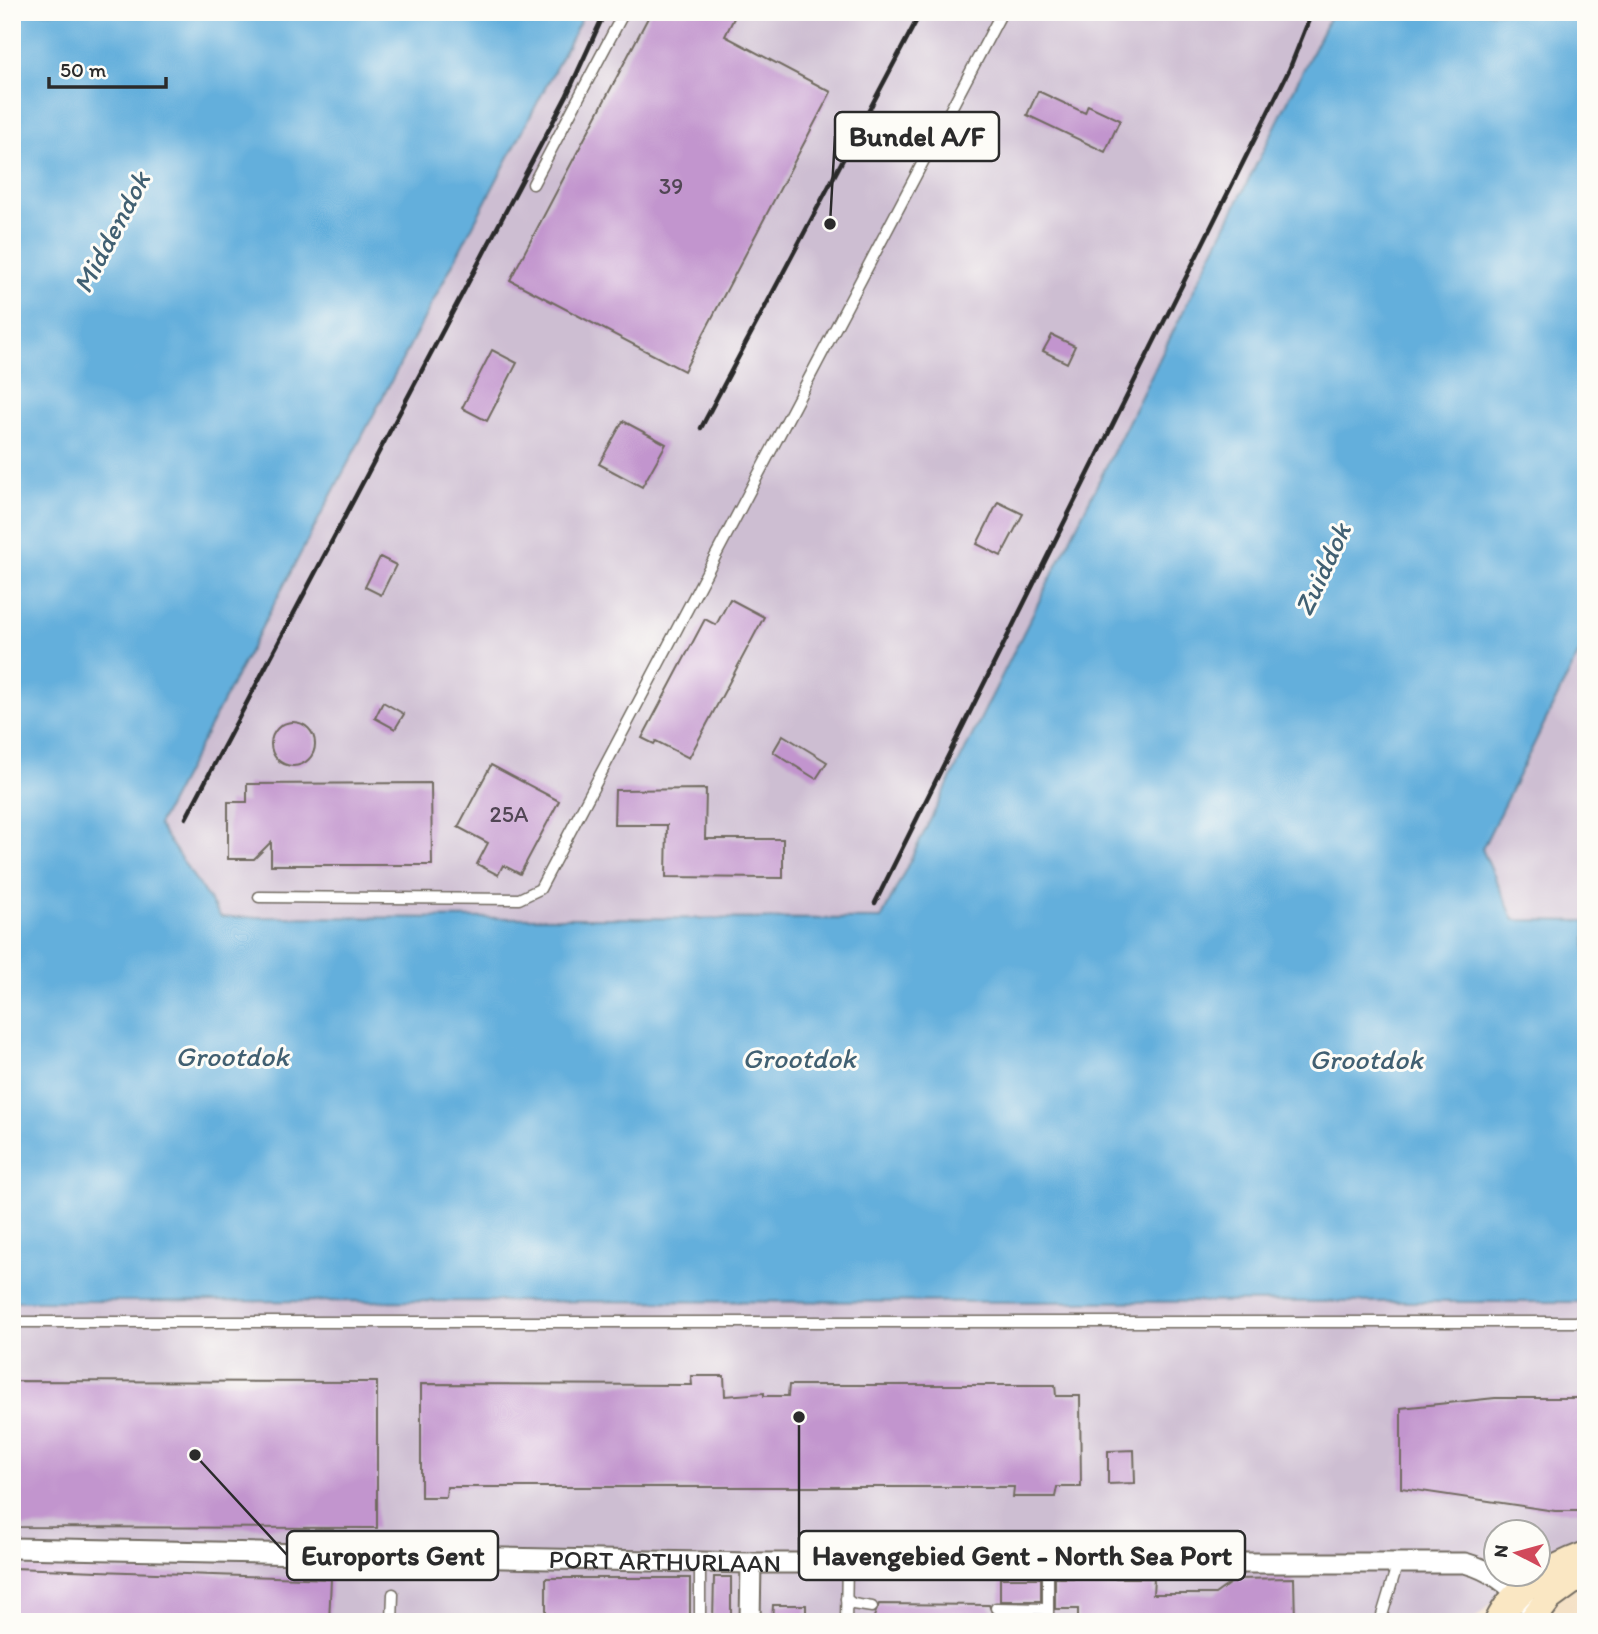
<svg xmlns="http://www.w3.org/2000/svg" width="1598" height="1634" font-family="Itim,sans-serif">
<rect width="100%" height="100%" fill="#fdfcf7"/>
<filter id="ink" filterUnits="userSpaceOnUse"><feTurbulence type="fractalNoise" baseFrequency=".0143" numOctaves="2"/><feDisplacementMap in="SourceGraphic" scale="14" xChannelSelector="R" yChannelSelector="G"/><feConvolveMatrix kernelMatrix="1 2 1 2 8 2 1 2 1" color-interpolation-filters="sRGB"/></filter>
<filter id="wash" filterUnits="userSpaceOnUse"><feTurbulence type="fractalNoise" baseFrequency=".00686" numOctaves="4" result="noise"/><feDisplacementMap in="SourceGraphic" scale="28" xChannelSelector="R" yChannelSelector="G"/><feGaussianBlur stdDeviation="1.57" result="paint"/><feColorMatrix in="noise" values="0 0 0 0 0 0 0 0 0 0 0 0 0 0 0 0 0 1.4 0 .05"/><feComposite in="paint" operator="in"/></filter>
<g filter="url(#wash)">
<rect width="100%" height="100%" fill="#f4e1c6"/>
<g fill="#cdbed2">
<path d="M585 12H1332L881 919 221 917 157 825Z"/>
<path d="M1586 639V921L1514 920 1481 849Z"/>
<path d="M12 1301 1586 1302V1543L1539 1560 1538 1532H1496V1574L1523 1575 1472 1622H12Z"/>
</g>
<path fill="#63afdc" stroke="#476d84" stroke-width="2" d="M12 12H585L158 825 221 917 881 919 1332 12H1586V639L1482 849 1514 920 1586 921V1302L12 1301Z"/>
<g id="blocks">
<g fill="#c295ce">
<path d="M651 12H737L725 36 831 92 684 371 510 280Z"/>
<path d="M1038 91 1085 113 1088 105 1120 120 1105 152 1027 115Z"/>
<path d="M1052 335 1075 346 1067 363 1043 351Z"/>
<path d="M492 350 517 363 487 421 462 408Z"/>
<path d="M623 421 666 444 642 487 599 464Z"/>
<path d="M998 502 1023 514 1001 556 977 544Z"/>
<path d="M380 557 396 565 381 595 365 587Z"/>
<path d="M730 599 764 617 689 758 656 741 654 744 642 738 705 619 716 625Z"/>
<path d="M383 702 404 714 395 729 375 718Z"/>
<circle cx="293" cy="744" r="22"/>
<path d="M783 735 827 762 816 779 773 752Z"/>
<path d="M491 765 559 801 520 874 503 865 498 875 477 864 488 843 458 827Z"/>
<path d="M431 783 432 865H271V842L254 859H228V802H247V784Z"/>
<path d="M706 789 705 839H783V878L666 877 667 825H614L615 790Z"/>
<path d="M691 1376H724L725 1396 764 1393V1396H788L789 1385H1055L1056 1396H1080L1081 1487H1057L1055 1497H1013L1014 1487H447L446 1497H421V1384L692 1385Z"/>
<path d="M12 1381 377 1382V1528L12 1527Z"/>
<path d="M1495 1398H1586V1511H1555L1401 1488V1408Z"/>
<path d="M1134 1450 1135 1483 1108 1484V1451Z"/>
<path d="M12 1568 331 1579 329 1622H12Z"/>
<path d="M714 1577H731V1622H713Z"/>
<rect x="546" y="1578" width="144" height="44"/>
<rect x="1000" y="1578" width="41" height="23"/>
<path d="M1055 1578H1154L1153 1594H1215L1236 1579 1294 1578 1295 1622H1078V1609H1055Z"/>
<path d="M879 1604 989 1605 993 1615 1040 1616V1622H872Z"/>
<path d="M773 1605H806V1622H772Z"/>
</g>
</g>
</g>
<g filter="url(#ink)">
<use href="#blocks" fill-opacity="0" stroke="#716b61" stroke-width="2"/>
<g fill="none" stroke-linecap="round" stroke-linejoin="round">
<g stroke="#716b61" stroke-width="13">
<g id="service">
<path d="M533 184 624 12"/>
<path d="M259 897 519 899 540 889 1002 12"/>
<path d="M12 1322H1586"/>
<path d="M1048 1561V1622"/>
<path d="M700 1562V1613"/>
<path d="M846 1599 853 1604 872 1607"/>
<path d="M996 1608 1048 1609"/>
<path d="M392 1622 393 1594"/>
<path d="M846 1622 847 1562"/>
<path d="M1380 1622 1398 1562"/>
</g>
</g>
<g stroke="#716b61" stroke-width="23">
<g id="minor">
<path id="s1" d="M12 1548 751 1563H1465C1490 1570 1509 1583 1525 1603"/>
<path d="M750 1622 751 1563"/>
</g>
</g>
<g stroke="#716b61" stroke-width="30">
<g id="secondary">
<path d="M1498 1622C1514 1587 1551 1568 1586 1555"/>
<path d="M1531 1622 1549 1598 1586 1571"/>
</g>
</g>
<use href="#service" stroke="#fff" stroke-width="10"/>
<use href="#minor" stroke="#fff" stroke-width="19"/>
<use href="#secondary" stroke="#fae7c3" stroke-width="26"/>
<g stroke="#2b2b2b" stroke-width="4.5">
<path d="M701 428 921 12"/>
<path d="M186 818 567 95 605 12"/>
<path d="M875 903 1289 70 1312 12"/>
</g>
</g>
</g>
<g text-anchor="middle" stroke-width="6" stroke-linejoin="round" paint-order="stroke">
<g font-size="23" fill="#514654">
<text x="671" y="194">39</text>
<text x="509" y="822">25A</text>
</g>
<g font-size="26" fill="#2b2b2b" stroke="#fdfcf7">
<text dy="9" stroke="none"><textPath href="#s1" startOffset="653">PORT ARTHURLAAN</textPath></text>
</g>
<g font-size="28" font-style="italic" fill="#416072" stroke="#fdfcf7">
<text transform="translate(111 232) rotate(-62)" y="10">Middendok</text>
<text transform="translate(1322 569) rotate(-65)" y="10">Zuiddok</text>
<text x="232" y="1066">Grootdok</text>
<text x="799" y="1068">Grootdok</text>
<text x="1366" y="1069">Grootdok</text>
</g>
</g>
<path fill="none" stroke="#2b2b2b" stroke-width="2.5" d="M830 224L835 136M195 1455L287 1555M799 1417L799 1555"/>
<g fill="#2b2b2b" stroke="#fdfcf7" stroke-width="2.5">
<circle cx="830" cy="224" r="7"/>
<circle cx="195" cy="1455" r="7"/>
<circle cx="799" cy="1417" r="7"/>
</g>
<g fill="#fdfcf7" stroke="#2b2b2b" stroke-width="2.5">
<rect x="835" y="112" width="164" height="49" rx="7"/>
<rect x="287" y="1531" width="211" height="49" rx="7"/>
<rect x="799" y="1531" width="446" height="49" rx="7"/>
</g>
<g font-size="28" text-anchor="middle" font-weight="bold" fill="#2b2b2b">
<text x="917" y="146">Bundel A/F</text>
<text x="393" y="1565">Euroports Gent</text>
<text x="1022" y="1565">Havengebied Gent - North Sea Port</text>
</g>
<rect width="1598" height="1634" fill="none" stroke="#fdfcf7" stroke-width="42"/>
<g transform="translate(1517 1553) rotate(276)"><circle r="33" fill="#fdfcf7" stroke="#a9a8a5" stroke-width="2"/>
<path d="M0-5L12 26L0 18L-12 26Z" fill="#d1495b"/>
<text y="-10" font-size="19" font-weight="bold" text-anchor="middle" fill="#2b2b2b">N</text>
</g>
<path d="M49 77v10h117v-10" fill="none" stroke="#2b2b2b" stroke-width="3.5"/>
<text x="60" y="77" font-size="21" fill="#2b2b2b" stroke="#fdfcf7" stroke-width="5" paint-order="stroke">50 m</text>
</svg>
